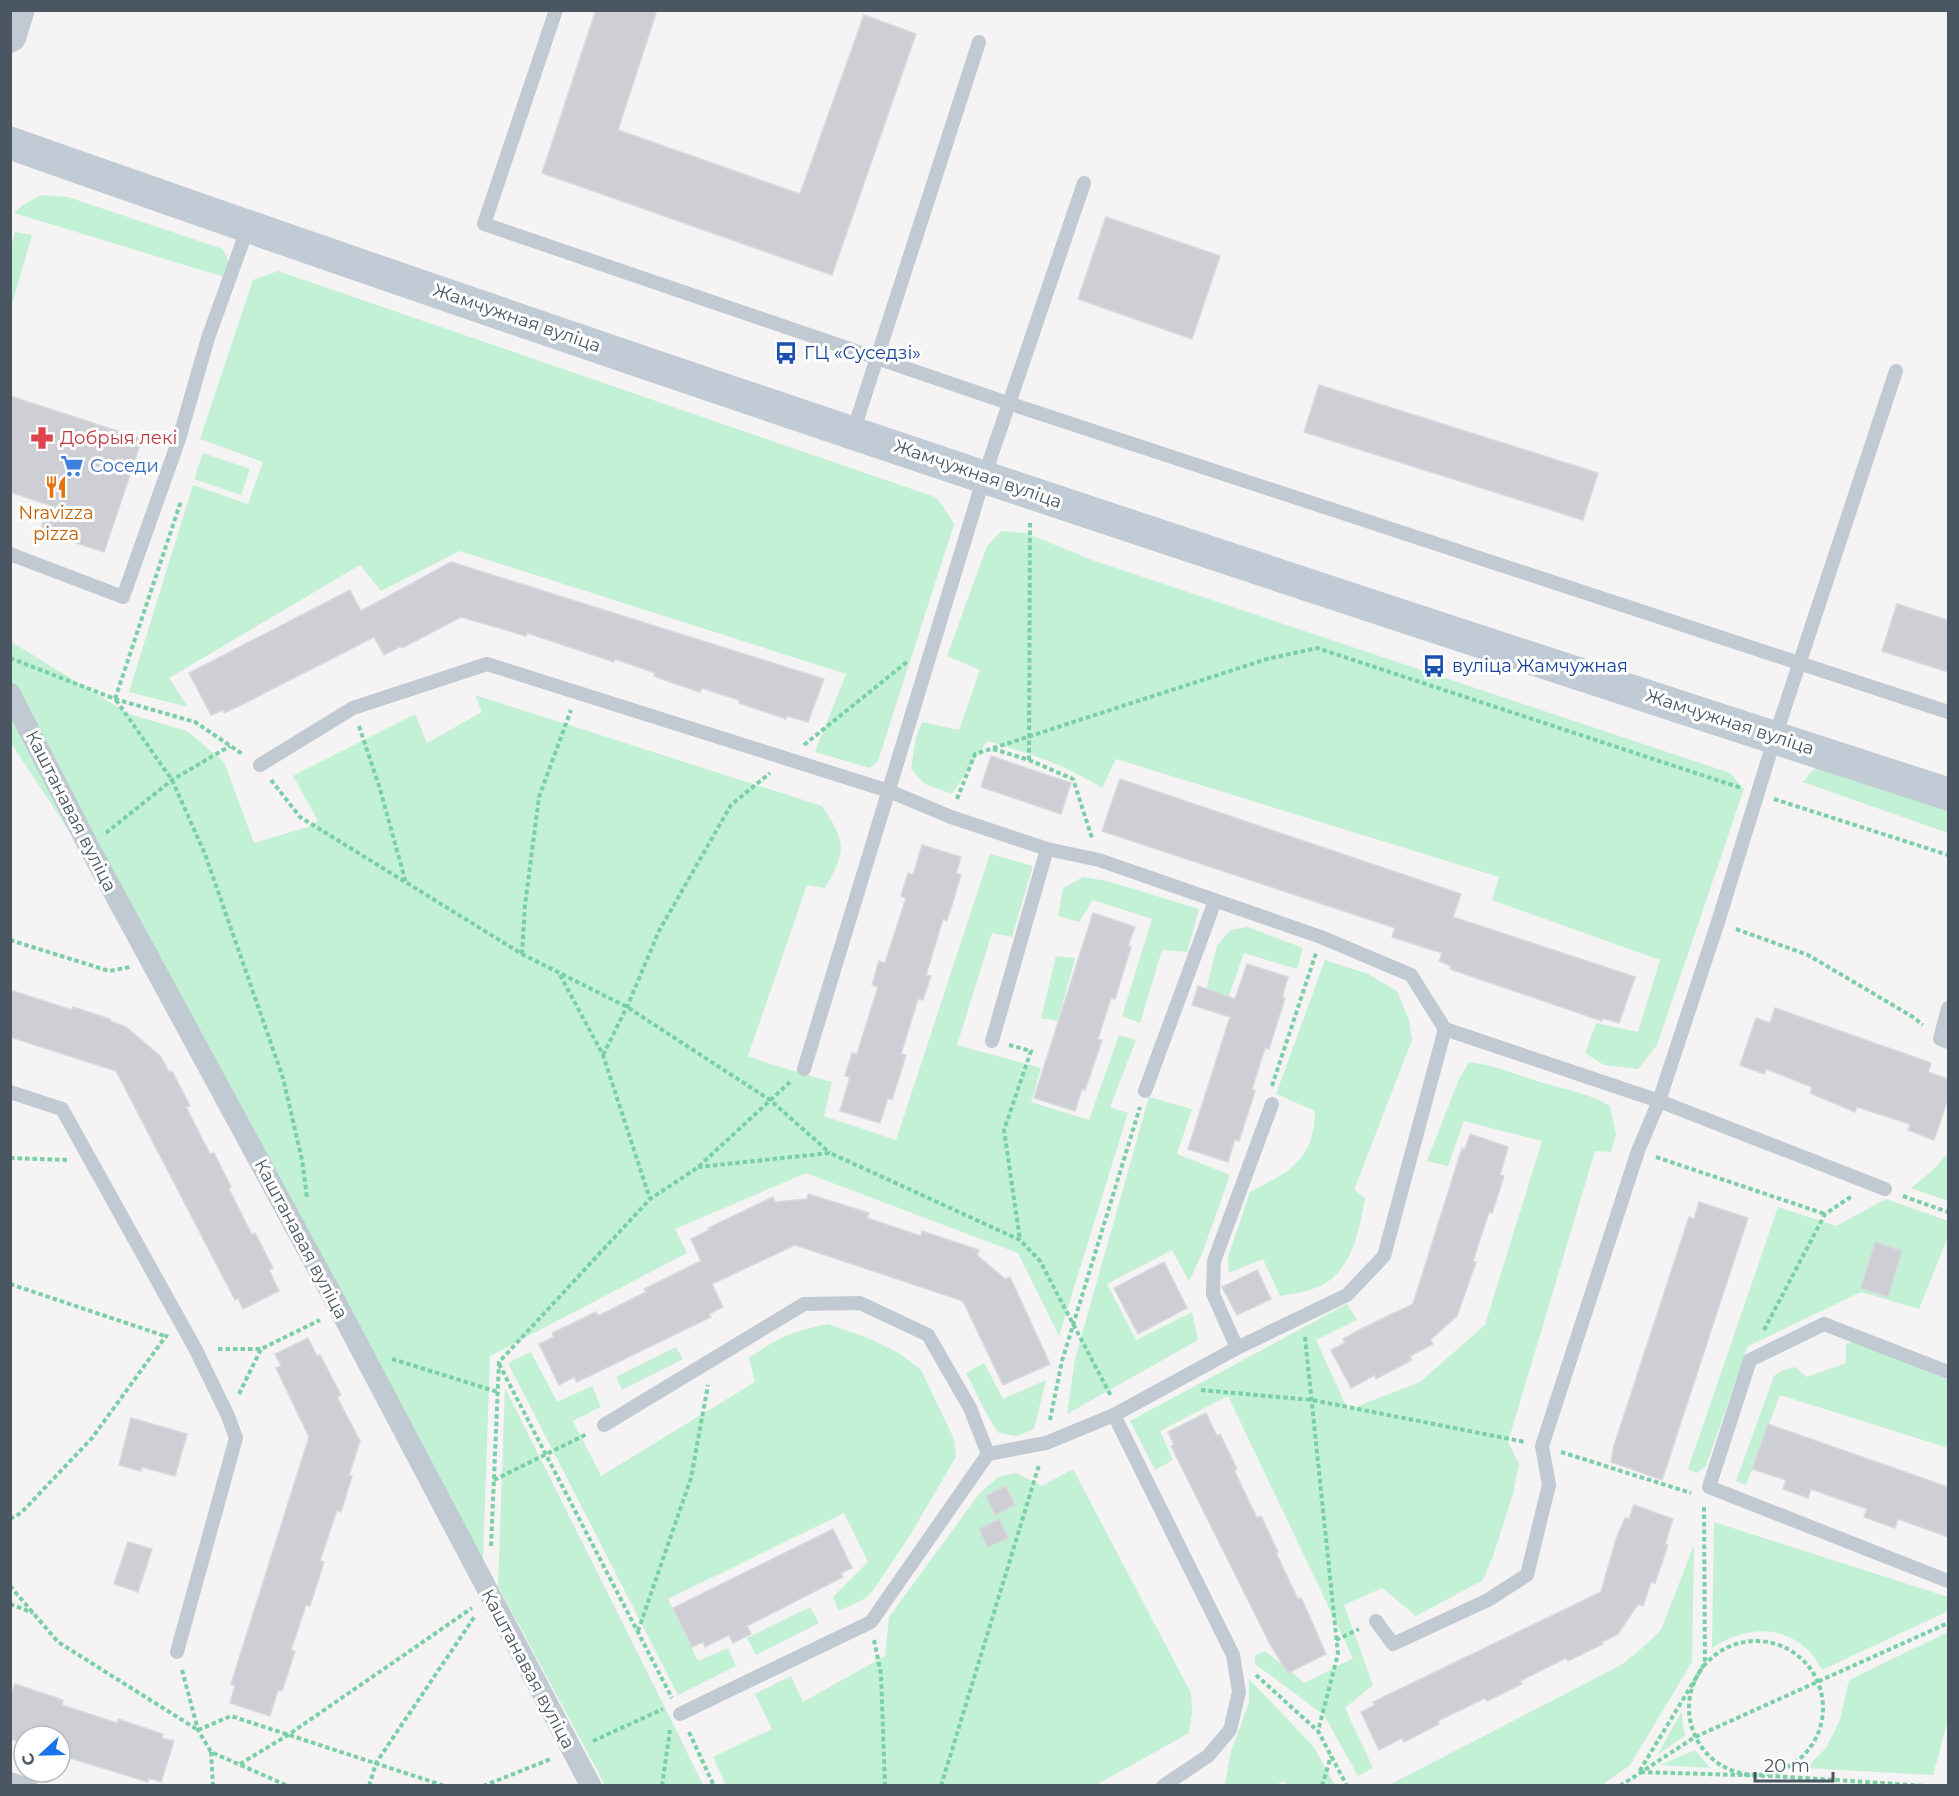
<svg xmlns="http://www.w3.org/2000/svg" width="1959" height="1796" font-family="Montserrat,sans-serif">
<rect width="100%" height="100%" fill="#f5f3f3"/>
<g fill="#c3f1d5">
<path d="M42 195 68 197 223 249 228 261 231 279 14 213 24 204Z"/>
<path d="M15 232 32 235 11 308V247Z"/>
<path d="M278 271 935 497 943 506 954 524 878 761 870 768 815 752 846 674 460 551 381 591 360 565 169 678 188 707 129 692 193 485 248 504 263 462 200 439 253 280Z"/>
<path d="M203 453 250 469 241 495 194 479Z"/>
<path d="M1001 531 1026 533 1092 560 1730 773 1744 789 1657 1045 1638 1069 1604 1065 1585 1053 1596 1023 1638 1032 1660 960 1492 900 1499 877 1116 759 1102 788C1066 765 1028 753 987 741L952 794 925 784 911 769 916 737 922 722 959 730 980 670 947 656 987 546Z"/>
<path d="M10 641 129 714 187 731 224 762 254 843 308 827 318 821 293 776 415 714 427 743 482 712 475 695 822 806C846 842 847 850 825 888L807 885 748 1056 773 1065 832 1082 824 1116 896 1140 990 854 1033 866 1012 937 992 933 957 1045 1041 1068 1031 1102 1089 1120 1119 1035 1136 1040 1110 1107 1128 1113 1059 1336 1018 1253 806 1173 675 1229 687 1253 490 1356 483 1559 173 989 11 743Z"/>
<path d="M1821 766 1948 807V833L1803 782 1813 770Z"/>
<path d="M1083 877 1107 881 1199 909 1187 952 1162 950 1140 1023 1122 1016 1152 919 1093 900 1079 922 1058 916 1063 888Z"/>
<path d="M1248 927 1303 948 1297 969 1244 953 1228 998 1206 991 1217 946 1230 930Z"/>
<path d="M1056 956 1075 958 1058 1021 1041 1018Z"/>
<path d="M1325 960 1368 974 1397 991 1409 1020 1412 1040 1354 1190 1365 1198C1360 1227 1354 1261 1330 1280 1316 1291 1296 1293 1280 1296L1263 1259 1229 1273 1228 1257 1250 1192C1290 1171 1314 1161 1315 1111L1276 1094Z"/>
<path d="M1469 1062C1499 1066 1519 1076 1547 1084 1570 1091 1588 1093 1610 1106L1616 1134 1611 1152 1595 1151 1508 1442 1519 1464 1513 1494 1493 1556 1483 1580 1416 1616 1382 1588 1344 1605 1373 1685 1345 1708 1373 1768 1358 1776 1324 1715 1255 1664V1655L1265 1651 1305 1683 1353 1658 1228 1396 1160 1431 1173 1460 1155 1470 1130 1421 1347 1304 1357 1320 1316 1340 1348 1410 1420 1382 1485 1325 1542 1141 1464 1121 1448 1166 1427 1161 1459 1079Z"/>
<path d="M1149 1097 1192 1109 1177 1154 1230 1175 1202 1254 1189 1281 1172 1250 1107 1284 1136 1340 1192 1312 1198 1340 1067 1414 1075 1359Z"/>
<path d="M1948 1153V1201L1911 1188 1933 1170Z"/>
<path d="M1886 1199 1948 1221V1237L1919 1309 1861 1292 1748 1346 1706 1466 1697 1473 1688 1469 1778 1207 1836 1226Z"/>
<path d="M828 1324 868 1338 899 1353 921 1370 954 1439 956 1457 907 1540 874 1589 866 1598 839 1611 833 1597 868 1562 844 1513 668 1599 698 1661 728 1648 736 1666 678 1695 508 1363 531 1352 557 1402 592 1386 601 1407 573 1421 601 1476 755 1382 749 1358C779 1337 794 1331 828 1324Z"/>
<path d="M1856 1341 1948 1380V1448L1780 1395 1746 1485 1736 1481 1774 1376 1781 1371 1795 1367 1807 1377 1846 1363V1344Z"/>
<path d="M676 1347 683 1359 622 1390 616 1377Z"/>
<path d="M984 1363 1003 1399 1046 1380 1034 1429 1017 1436 999 1433C985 1415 977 1393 966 1373Z"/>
<path d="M505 1388 678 1734 703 1785H605L498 1586Z"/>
<path d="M1073 1469 1191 1693 1192 1712 1189 1733 1096 1785H726L713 1757 772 1729 755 1694 791 1676 803 1702 885 1656 889 1617 979 1494 998 1477 1016 1473 1042 1486Z"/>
<path d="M1714 1522 1948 1597V1611L1822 1670C1818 1664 1814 1655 1808 1650 1780 1623 1743 1628 1712 1648Z"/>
<path d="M1694 1545 1692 1662 1630 1765 1602 1785H1389L1621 1665 1641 1649 1661 1630Z"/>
<path d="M810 1607 819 1623 756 1655 747 1638Z"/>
<path d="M1948 1632V1720L1933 1775 1806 1768 1826 1748 1840 1720 1849 1680Z"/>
<path d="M1249 1679 1313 1746 1335 1785H1287L1284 1781 1275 1785H1225L1231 1751 1249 1703Z"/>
<path d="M1681 1712 1685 1736 1658 1754Z"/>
<path d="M1695 1750 1710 1768 1660 1765Z"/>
</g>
<g fill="#cdcfd5" stroke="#d7d9de" stroke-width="1.5">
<path d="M596 10H657L618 130 800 194 864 15 916 34 832 275 542 173Z"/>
<path d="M1106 217 1220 256 1192 339 1078 299Z"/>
<path d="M1319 385 1598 473 1583 520 1304 432Z"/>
<path d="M10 396 142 439 104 552 40 531 49 505 10 492Z"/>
<path d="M451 562 824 679 808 722 787 716 786 719 739 703V700L723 695 702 688 700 692 676 684 654 676 655 673 615 659 614 662 527 633 526 636 461 617 402 648 401 646 384 655 374 637 243 704 224 713 223 710 211 715 189 673 350 590 361 611Z"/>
<path d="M1897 604 1948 620V672L1882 651Z"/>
<path d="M991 756 1071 783 1061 814 981 787Z"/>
<path d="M1120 779 1461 894 1453 917 1635 977 1619 1023 1603 1018 1602 1021 1450 969 1451 966 1439 961 1442 953 1392 937 1395 928 1102 831Z"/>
<path d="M922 845 961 857 956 873 961 875 947 921 943 919 926 975 931 976 923 1000 918 999 901 1054 906 1055 892 1100 888 1098 880 1123 840 1111 850 1077 845 1076 852 1053 857 1054 878 987 872 985 879 961 885 963 906 898 901 896 908 873 913 875Z"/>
<path d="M1093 913 1135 927 1128 946 1131 947 1115 999 1111 998 1098 1039 1102 1040 1085 1090 1082 1089 1075 1111 1034 1098Z"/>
<path d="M1247 964 1288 977 1282 997 1285 998 1269 1049 1265 1048 1252 1089 1255 1091 1239 1141 1235 1139 1228 1162 1188 1149 1230 1017 1192 1005 1198 986 1235 999Z"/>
<path d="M10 990 72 1010 73 1007 110 1019V1021L126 1027 161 1057 169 1072 172 1071 190 1106 186 1107 210 1154 214 1153 231 1187 229 1189 252 1235 255 1233 273 1268 269 1270 279 1291 243 1309 238 1298 235 1300 116 1071 10 1037Z"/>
<path d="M1775 1008 1931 1063 1928 1072 1948 1079V1099L1934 1140 1908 1130 1910 1124 1857 1107 1855 1112 1810 1093 1812 1087 1766 1069 1764 1074 1740 1065 1756 1018 1770 1023Z"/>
<path d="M1470 1134 1508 1147 1500 1175 1504 1176 1492 1213 1489 1212 1473 1261 1476 1262 1457 1316 1430 1340 1433 1344 1410 1356 1412 1360 1376 1379 1375 1375 1351 1388 1331 1350 1345 1343 1343 1339 1363 1328 1413 1304 1462 1148 1465 1149Z"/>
<path d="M808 1194 869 1213 867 1218 921 1236 922 1231 979 1250 977 1255 1005 1279 1010 1277 1050 1364 1003 1385 963 1301 795 1245 712 1284 723 1307 709 1314 711 1317 577 1382 574 1377 559 1385 539 1344 554 1337 552 1333 596 1312 598 1316 646 1292 644 1289 701 1261 691 1239 709 1230 708 1228 773 1197 775 1202 807 1199Z"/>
<path d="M1699 1202 1748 1218 1662 1480 1611 1462 1614 1446 1689 1217 1694 1219Z"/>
<path d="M1875 1242 1902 1251 1888 1297 1861 1288Z"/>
<path d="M1164 1262 1187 1308 1138 1334 1114 1288Z"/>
<path d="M1257 1270 1271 1299 1237 1315 1222 1287Z"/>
<path d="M308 1338 317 1356 320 1355 341 1395 337 1397 360 1441 349 1475 352 1476 341 1512 337 1510 320 1561 324 1562 310 1606 306 1605 291 1650 295 1651 282 1691 278 1690 270 1716 230 1703 235 1686 231 1684 309 1437 276 1368 281 1366 275 1354Z"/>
<path d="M1206 1413 1217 1436 1220 1434 1237 1469 1234 1470 1257 1518 1261 1516 1278 1552 1276 1553 1298 1599 1301 1598 1309 1615 1326 1654 1288 1673 1270 1644 1171 1446 1174 1445 1168 1432Z"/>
<path d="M131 1418 187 1434 175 1476 142 1467 141 1471 119 1465Z"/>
<path d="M1768 1424 1948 1487V1537L1898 1519 1895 1528 1864 1517 1867 1509 1811 1489 1808 1498 1783 1489 1786 1480 1752 1469Z"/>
<path d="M1006 1486 1015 1505 995 1515 986 1496Z"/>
<path d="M1634 1505 1673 1519 1665 1544 1668 1545 1655 1583 1651 1582 1643 1606 1638 1604 1618 1634 1602 1642 1603 1644 1568 1661 1566 1658 1520 1681 1522 1684 1487 1701 1485 1698 1438 1721 1439 1724 1404 1742 1402 1738 1379 1750 1361 1712 1375 1705 1373 1702 1601 1592 1616 1539 1625 1518 1629 1519Z"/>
<path d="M999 1519 1008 1538 988 1547 979 1529Z"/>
<path d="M833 1529 852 1568 841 1573 843 1577 747 1626 751 1634 733 1643 729 1635 705 1647 703 1642 692 1647 673 1608Z"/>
<path d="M128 1542 152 1549 138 1592 114 1584Z"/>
<path d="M15 1684 63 1700 62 1705 117 1723 118 1719 163 1734 162 1738 174 1741 161 1782 149 1778 148 1782 60 1755V1736H24V1744L10 1739V1696Z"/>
</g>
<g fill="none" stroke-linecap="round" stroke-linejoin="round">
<g stroke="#7ad0a6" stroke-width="4" stroke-dasharray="4.5 3" stroke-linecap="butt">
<path d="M10 658 115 699 195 722 244 755"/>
<path d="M115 699 181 501"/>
<path d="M116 700 172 780 205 854 283 1078 302 1160 307 1198"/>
<path d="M359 726 380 789 406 883"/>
<path d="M804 745 908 661"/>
<path d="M993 749 1029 760 1073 779 1092 838"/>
<path d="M1029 760 1030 521"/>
<path d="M271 780 300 817 522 954 627 1007 770 1100 830 1153"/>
<path d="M957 799 975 754 1267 659 1317 648 1741 788"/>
<path d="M1774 799 1948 855"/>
<path d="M106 833 172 780 230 746"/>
<path d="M1736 929 1808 955 1913 1017 1923 1025"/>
<path d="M10 940 109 971 130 967"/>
<path d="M522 954 525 905 539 797 571 710"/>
<path d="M560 975 603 1055 650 1199"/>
<path d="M1009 1045 1031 1051 1004 1130 1020 1240"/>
<path d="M603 1055 627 1007 659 931 731 805 770 773"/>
<path d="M1272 1086 1316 953"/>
<path d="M1656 1157 1825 1214"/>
<path d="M10 1158 70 1160"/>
<path d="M698 1167 830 1153 1020 1240 1040 1261 1111 1396"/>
<path d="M1903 1196 1948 1212"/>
<path d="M10 1284 165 1336"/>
<path d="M1764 1330 1825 1214 1852 1196"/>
<path d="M1305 1337 1338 1654 1318 1731"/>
<path d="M218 1349H261L320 1320"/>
<path d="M392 1359 498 1392"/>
<path d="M499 1364 672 1698"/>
<path d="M1201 1390 1312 1400 1525 1442"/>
<path d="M239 1394 261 1349"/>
<path d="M1050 1420 1062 1361 1140 1107"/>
<path d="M1561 1452 1691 1493"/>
<path d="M494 1480 587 1434"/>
<path d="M1704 1507 1705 1663 1639 1772 1773 1776 1926 1786"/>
<path d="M10 1519 21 1513 92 1438 166 1336 168 1337"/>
<path d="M491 1546 499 1362 650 1199 697 1168 790 1082"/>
<path d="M10 1586 58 1642 198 1730"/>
<path d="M10 1604 33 1613"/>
<path d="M638 1631 691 1478 708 1385"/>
<path d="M874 1640 881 1674 885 1786"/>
<path d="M1336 1640 1359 1629"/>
<circle cx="1756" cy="1708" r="67"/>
<path d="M182 1670 198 1730 211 1752 288 1786"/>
<path d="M1256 1675 1318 1731 1347 1786"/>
<path d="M198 1730 231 1716 445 1786"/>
<path d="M689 1732 714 1786"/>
<path d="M593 1741 663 1709"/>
<path d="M211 1752 213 1786"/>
<path d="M240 1764 288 1735 472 1608"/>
<path d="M369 1786 376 1763 475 1616"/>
<path d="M483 1786 551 1759"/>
<path d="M662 1786 670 1730"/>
<path d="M941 1786 1039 1465"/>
<path d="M1322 1786 1331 1756"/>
<path d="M1620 1786 1695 1737 1948 1623"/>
</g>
<g stroke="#c1cad2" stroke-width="14">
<path d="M556 10 484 224 1008 403 1948 712"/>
<path d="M853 432 979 42"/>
<path d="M10 554 123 597 179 439 208 338 248 227"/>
<path d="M260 765 353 708 487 664 889 791 951 817 1047 849 1099 860 1321 937 1411 975 1445 1029 1659 1101 1885 1189"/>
<path d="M1948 1008 1940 1039 1948 1042"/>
<path d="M992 1041 1047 849"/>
<path d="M804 1069 984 477 1084 183"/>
<path d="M1145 1091 1215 901"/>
<path d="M10 1092 62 1109 196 1350 228 1416 236 1438 177 1652"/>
<path d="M1237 1348 1213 1294 1214 1261 1272 1104"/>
<path d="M1948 1372 1824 1324 1750 1360 1709 1487 1948 1581"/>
<path d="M1114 1415 1237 1348 1347 1295 1384 1256 1445 1029"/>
<path d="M604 1425 804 1304 860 1303 928 1335 970 1408 988 1454 1046 1443 1114 1415 1233 1655 1239 1692 1230 1730 1208 1756 1163 1786"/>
<path d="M1376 1621 1393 1644 1488 1600 1527 1575 1549 1485 1542 1446 1638 1151 1659 1101 1718 922 1775 737 1896 371"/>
<path d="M680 1714 871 1622 988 1454"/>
<path d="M10 1779 31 1786"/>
</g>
<path stroke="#c1cad2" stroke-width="21" d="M10 693 89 847 340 1310 591 1786"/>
<path stroke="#c1cad2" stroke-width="33" d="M10 36 18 10"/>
<path stroke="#c1cbd6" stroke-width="33" d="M10 143C653 370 1300 584 1948 794"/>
</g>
<defs>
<g id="bus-bare" transform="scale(1.8)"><path d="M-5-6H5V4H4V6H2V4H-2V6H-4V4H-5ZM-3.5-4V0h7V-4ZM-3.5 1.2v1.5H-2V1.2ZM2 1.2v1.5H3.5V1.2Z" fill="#1a4fb4" stroke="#fff" stroke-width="2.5" paint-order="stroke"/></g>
<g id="pharmacy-bare" transform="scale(1.8)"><path d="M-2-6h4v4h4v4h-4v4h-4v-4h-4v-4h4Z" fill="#e0444e" stroke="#fff" stroke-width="2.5" paint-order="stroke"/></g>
<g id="supermarket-bare" transform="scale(1.8)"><path d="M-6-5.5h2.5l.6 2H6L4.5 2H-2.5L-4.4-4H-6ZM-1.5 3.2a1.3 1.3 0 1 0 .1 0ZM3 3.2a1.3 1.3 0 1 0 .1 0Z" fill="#3f7fe0" stroke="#fff" stroke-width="2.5" paint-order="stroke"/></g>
<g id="restaurant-bare" transform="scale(1.8)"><path d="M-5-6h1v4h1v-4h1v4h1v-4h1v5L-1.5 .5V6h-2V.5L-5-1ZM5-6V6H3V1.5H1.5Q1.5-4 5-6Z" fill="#e8710a" stroke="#fff" stroke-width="2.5" paint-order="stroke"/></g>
</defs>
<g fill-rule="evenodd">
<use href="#bus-bare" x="786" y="353"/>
<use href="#pharmacy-bare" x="42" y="438"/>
<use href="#supermarket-bare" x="72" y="466"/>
<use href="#restaurant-bare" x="56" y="487"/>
<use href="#bus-bare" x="1434" y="666"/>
</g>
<g text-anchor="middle" stroke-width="6" stroke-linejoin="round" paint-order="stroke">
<g font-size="18" fill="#4a5661" stroke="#fff">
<text transform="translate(517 318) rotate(19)" y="6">Жамчужная вуліца</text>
<text transform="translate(978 474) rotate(19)" y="6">Жамчужная вуліца</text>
<text transform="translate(1730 722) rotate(18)" y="6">Жамчужная вуліца</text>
<text transform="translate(71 811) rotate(63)" y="6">Каштанавая вуліца</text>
<text transform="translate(301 1239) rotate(62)" y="6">Каштанавая вуліца</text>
<text transform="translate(528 1669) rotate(62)" y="6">Каштанавая вуліца</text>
</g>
<g font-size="18" fill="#164399" stroke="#fff" text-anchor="start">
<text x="804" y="359">ГЦ «Суседзі»</text>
<text x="1452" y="672">вуліца Жамчужная</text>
</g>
<g font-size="18" fill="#be3a42" stroke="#fff" text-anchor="start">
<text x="60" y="444">Добрыя лекі</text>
</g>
<g font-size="18" fill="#366cbe" stroke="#fff" text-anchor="start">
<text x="90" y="472">Соседи</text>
</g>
<g font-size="18" fill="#c56008" stroke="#fff">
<text x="56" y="519">Nravizza<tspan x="56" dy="21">pizza</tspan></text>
</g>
</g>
<rect width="1959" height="1796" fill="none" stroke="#4a5661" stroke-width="24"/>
<g transform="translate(42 1754) rotate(248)"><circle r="28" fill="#ffffff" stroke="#b7bbc0" stroke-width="1.5"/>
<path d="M0-4.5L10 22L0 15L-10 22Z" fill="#1a73e8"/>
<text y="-9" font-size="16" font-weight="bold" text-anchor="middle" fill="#4a5661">С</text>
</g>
<path d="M1755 1772v9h78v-9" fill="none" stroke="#4a5661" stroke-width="3"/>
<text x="1764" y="1772" font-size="18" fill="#4a5661" stroke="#ffffff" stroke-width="4.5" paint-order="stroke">20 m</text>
</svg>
